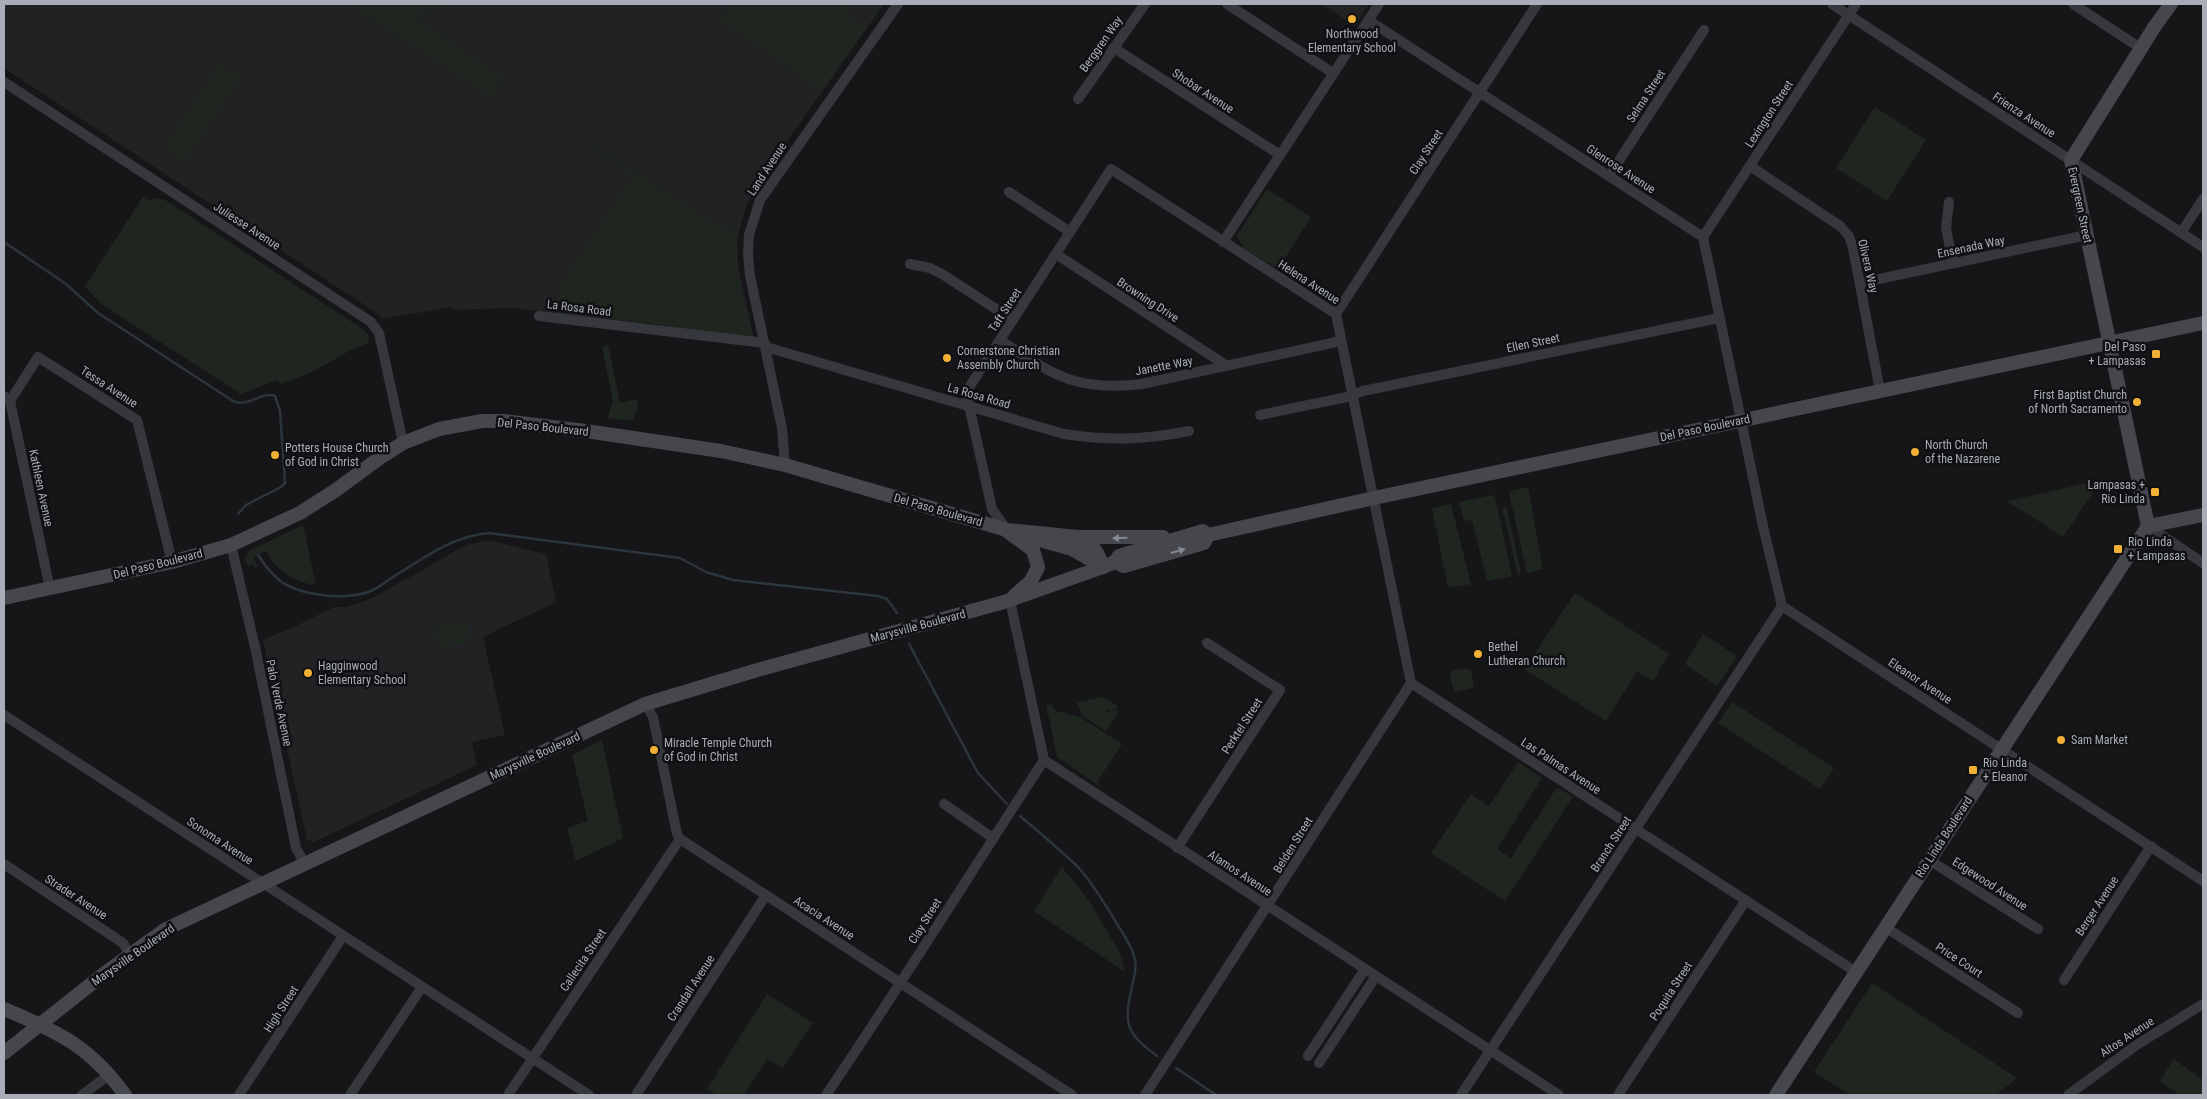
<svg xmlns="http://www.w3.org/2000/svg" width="2207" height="1099" font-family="'Roboto Condensed',sans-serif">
<rect width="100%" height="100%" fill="#161618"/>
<g fill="#222225">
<path d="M4 4H884L759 181 746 206 737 240 738 264 753 335 513 308 453 310 452 307 382 319 372 310 4 68Z"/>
<path d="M1322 4H1369L1355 26Z"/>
<path d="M489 540 546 554 556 602 483 637 505 735 472 742 477 765 314 842 307 840 263 640 294 627 334 607H346L371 599 466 545Z"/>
</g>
<g fill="#1e261f">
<path d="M348 4H453L413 16 504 77 491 97Z"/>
<path d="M730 4H847L843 9 850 14V18L866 26 876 11 872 5 878 8 884 4 821 91 719 19Z"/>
<path d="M219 64 241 76 185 162 163 148Z"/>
<path d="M1875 107 1926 140 1887 201 1836 168Z"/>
<path d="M594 145 718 226 739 230C732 265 744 302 753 335L752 337 685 329 650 323 561 314 556 292 633 176 593 149Z"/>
<path d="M1267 189 1311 217 1278 269 1244 249 1237 236Z"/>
<path d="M143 197 149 201 156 198 165 200 363 329 369 336 368 343 349 351 312 372 280 384 278 380 241 394 101 304 85 286Z"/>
<path d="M608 345 620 403 637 399 638 407 632 421 608 418 613 400 602 347Z"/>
<path d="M2106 479 2099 483 2063 537 2007 501Z"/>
<path d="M1528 487 1543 569 1527 573 1509 494 1511 491Z"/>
<path d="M1492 495 1495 497 1512 576 1487 581 1472 520 1464 521 1459 502Z"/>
<path d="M1451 504 1471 584 1448 588 1432 508Z"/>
<path d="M1507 507 1521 574 1518 575 1502 508Z"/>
<path d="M303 525 316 585C295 583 276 571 266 551L251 558 253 557 258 565 254 568 252 564 248 567 245 559 249 551Z"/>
<path d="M1575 593 1669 654 1653 681 1637 671 1606 721 1524 669Z"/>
<path d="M467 621 471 642 439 647 437 646 434 627Z"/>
<path d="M1703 634 1737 656 1717 686 1685 664Z"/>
<path d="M1466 668 1471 670 1474 684 1472 688 1454 692 1450 676 1452 671Z"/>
<path d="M1104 697 1118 706 1116 709 1106 710V712L1116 710 1119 712 1106 731 1082 715 1077 702Z"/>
<path d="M1732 702 1834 768 1820 789 1718 723Z"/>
<path d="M1051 704 1056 711 1080 717 1122 744 1097 782 1102 786 1101 787 1057 757 1046 705Z"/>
<path d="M602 740 623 838 576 861 567 828 588 821 572 755Z"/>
<path d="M1518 762 1542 778 1497 849 1511 858 1557 787 1573 797 1505 901 1431 853 1471 794 1489 806Z"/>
<path d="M1062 867 1090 902 1120 953 1125 972 1034 911Z"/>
<path d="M1872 983 2017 1078 1996 1095H1850L1814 1072Z"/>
<path d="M767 994 813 1023 783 1068 767 1059 744 1095H717L707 1089Z"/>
<path d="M2174 1059 2203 1080V1095H2180L2160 1081Z"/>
</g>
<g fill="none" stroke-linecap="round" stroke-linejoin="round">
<g stroke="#2c353c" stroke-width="2.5">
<path d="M4 242 66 284 98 313 233 401C249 408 261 391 275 396L280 411 285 483 281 487 246 505 238 514"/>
<path d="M258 555C274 579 285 589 315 594 333 597 353 598 371 591 379 588 386 581 393 577 424 558 452 536 489 533L680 558 706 572 733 580 878 596 887 599 897 613"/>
<path d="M909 644 978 773 1007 804"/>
<path d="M1020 816C1039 832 1059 849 1077 866 1092 882 1103 901 1114 919 1121 931 1130 942 1134 956 1137 964 1135 974 1133 982 1124 1022 1123 1031 1157 1056"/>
<path d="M1176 1068 1216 1095"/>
</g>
<g stroke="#37383d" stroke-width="10">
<path d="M1227 4 1333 73"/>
<path d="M1832 4 2203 247"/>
<path d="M2073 4 2142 49"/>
<path d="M1368 20 1703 237 1763 526 1782 606 2203 881"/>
<path d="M1114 48 1280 155"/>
<path d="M4 82 371 322 379 333 403 443"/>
<path d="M1078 99 1145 4"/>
<path d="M1750 166 1840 226 1849 236 1853 248 1880 391"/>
<path d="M1609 176 1704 30"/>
<path d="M1009 192 1070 232"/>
<path d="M1949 202 1946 228 1953 263"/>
<path d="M2181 233 2203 199"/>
<path d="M1703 237 1856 4"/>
<path d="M1223 242 1379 4"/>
<path d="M1056 254 1227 366"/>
<path d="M910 264 930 268 942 274 1013 320"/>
<path d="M1860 283 2087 235"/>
<path d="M1336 314 1537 4"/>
<path d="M539 316 765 343"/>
<path d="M1000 340C1053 375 1076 392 1142 384L1341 341"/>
<path d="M766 347 1064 434C1111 441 1143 440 1189 431"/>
<path d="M4 396 10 401 50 589"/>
<path d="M10 401 38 357 137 420 172 562"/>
<path d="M1260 415 1347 397 1363 391 1719 318"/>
<path d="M785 465 782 428 750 276 748 254 749 235 760 200 898 4"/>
<path d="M2148 526 2203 563"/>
<path d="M1007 530 992 509 966 392 1111 169 1336 314 1411 683 1856 972"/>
<path d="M231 545 255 647 296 848 305 864"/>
<path d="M1010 600 1044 760 1559 1095"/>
<path d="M645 704 653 717 677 834 680 839 1072 1095"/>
<path d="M4 715 589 1095"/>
<path d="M944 804 993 838"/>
<path d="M1177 848 1280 690 1207 643"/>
<path d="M1929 860 2038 929"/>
<path d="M4 864 123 943 130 955"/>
<path d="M1885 927 2018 1013"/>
<path d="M2064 980 2151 846"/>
<path d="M1308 1056 1365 969"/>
<path d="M1319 1063 1376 976"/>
<path d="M82 1095 109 1075"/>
<path d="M239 1095 343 936"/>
<path d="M350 1095 422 987"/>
<path d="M508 1095 680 839"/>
<path d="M636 1095 766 895"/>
<path d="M826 1095C901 985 971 872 1044 760"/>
<path d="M1145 1095 1411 683"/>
<path d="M1461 1095 1782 606"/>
<path d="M1618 1095 1746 900"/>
<path d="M2068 1095 2138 1044 2203 1004"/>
</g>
<g stroke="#45474d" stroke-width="14">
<path d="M2148 526 2071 160 2155 26 2171 4"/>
<path d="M1007 531 1033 550 1038 567 1031 581 1014 596"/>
<path d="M1208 535 1374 498 2203 323"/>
<path d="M1079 538C1094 545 1098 552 1103 567"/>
<path d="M1036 539 1072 549 1103 567"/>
<path d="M1115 562 1124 566 1204 543 1208 535"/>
<path d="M4 598 172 562 231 545 300 513 336 490 381 457 403 443 439 429 482 421H503L586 431 721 451 785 465 1007 530 1078 537H1163"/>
<path d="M4 1009C57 1031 91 1047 125 1095"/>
<path d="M4 1053 105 973 166 929 645 704 754 671 1004 602 1103 567 1115 562 1119 556 1203 531 1208 535"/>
<path d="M1776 1095 2148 526 2203 515"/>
</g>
</g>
<defs><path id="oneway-solid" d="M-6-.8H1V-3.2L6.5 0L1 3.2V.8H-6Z" transform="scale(1.25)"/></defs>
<g fill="#858993">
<use href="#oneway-solid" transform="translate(1120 538) rotate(179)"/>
<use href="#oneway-solid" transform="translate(1178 551) rotate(-16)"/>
</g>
<g fill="#f2b134" stroke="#111113" stroke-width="2">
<circle cx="1352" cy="19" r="5"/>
<rect x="2151" y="349" width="10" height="10" rx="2.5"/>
<circle cx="947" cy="358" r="5"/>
<circle cx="2137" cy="402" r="5"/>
<circle cx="1915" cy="452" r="5"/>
<circle cx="275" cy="455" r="5"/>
<rect x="2150" y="487" width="10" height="10" rx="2.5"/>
<rect x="2113" y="544" width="10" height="10" rx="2.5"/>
<circle cx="1478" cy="654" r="5"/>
<circle cx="308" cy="673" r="5"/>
<circle cx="2061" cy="740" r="5"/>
<circle cx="654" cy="750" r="5"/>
<rect x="1968" y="765" width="10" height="10" rx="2.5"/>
</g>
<g text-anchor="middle" stroke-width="5" stroke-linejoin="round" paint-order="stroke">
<g font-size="12" fill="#a8adb8" stroke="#111113" text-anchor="start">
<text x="1352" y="38" text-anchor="middle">Northwood<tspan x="1352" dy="14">Elementary School</tspan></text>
<text x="2146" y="351" text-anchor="end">Del Paso<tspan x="2146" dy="14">+ Lampasas</tspan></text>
<text x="957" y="355">Cornerstone Christian<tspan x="957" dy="14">Assembly Church</tspan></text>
<text x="2127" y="399" text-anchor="end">First Baptist Church<tspan x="2127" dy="14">of North Sacramento</tspan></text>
<text x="1925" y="449">North Church<tspan x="1925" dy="14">of the Nazarene</tspan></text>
<text x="285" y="452">Potters House Church<tspan x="285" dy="14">of God in Christ</tspan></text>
<text x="2145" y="489" text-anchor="end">Lampasas +<tspan x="2145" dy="14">Rio Linda</tspan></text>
<text x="2128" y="546">Rio Linda<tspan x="2128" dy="14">+ Lampasas</tspan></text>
<text x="1488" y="651">Bethel<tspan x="1488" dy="14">Lutheran Church</tspan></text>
<text x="318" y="670">Hagginwood<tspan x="318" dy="14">Elementary School</tspan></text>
<text x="2071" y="744">Sam Market</text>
<text x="664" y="747">Miracle Temple Church<tspan x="664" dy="14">of God in Christ</tspan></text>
<text x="1983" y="767">Rio Linda<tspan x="1983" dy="14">+ Eleanor</tspan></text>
</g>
<g font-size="12" fill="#a8adb8" stroke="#111113">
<text transform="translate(1101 44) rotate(-55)" y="4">Berggren Way</text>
<text transform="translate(1203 91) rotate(33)" y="4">Shobar Avenue</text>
<text transform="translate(1646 96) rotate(-57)" y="4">Selma Street</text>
<text transform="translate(1769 114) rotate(-57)" y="4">Lexington Street</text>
<text transform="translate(2024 115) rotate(33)" y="4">Frienza Avenue</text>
<text transform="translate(1426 152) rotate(-57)" y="4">Clay Street</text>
<text transform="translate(767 169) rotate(-57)" y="4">Land Avenue</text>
<text transform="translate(1621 169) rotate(33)" y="4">Glenrose Avenue</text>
<text transform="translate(2080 205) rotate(78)" y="4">Evergreen Street</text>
<text transform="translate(247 226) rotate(33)" y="4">Juliesse Avenue</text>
<text transform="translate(1971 247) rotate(-12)" y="4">Ensenada Way</text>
<text transform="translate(1868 266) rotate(77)" y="4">Olivera Way</text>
<text transform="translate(1309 282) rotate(33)" y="4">Helena Avenue</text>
<text transform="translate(1148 300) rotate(33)" y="4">Browning Drive</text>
<text transform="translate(579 308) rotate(7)" y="4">La Rosa Road</text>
<text transform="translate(1005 310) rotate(-57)" y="4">Taft Street</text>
<text transform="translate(1533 343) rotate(-12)" y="4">Ellen Street</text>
<text transform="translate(1164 366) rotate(-11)" y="4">Janette Way</text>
<text transform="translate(109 387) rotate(33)" y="4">Tessa Avenue</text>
<text transform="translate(979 396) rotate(16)" y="4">La Rosa Road</text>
<text transform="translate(543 427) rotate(6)" y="4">Del Paso Boulevard</text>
<text transform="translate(1705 428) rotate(-12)" y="4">Del Paso Boulevard</text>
<text transform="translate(41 488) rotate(78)" y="4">Kathleen Avenue</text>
<text transform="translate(938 510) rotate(16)" y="4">Del Paso Boulevard</text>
<text transform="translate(158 564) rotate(-14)" y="4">Del Paso Boulevard</text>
<text transform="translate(918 626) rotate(-15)" y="4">Marysville Boulevard</text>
<text transform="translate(1920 681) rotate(33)" y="4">Eleanor Avenue</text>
<text transform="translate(279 703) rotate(78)" y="4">Palo Verde Avenue</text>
<text transform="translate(1242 726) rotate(-57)" y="4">Perktel Street</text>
<text transform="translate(535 756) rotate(-25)" y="4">Marysville Boulevard</text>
<text transform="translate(1561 766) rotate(33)" y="4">Las Palmas Avenue</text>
<text transform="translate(1944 837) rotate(-57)" y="4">Rio Linda Boulevard</text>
<text transform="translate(220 841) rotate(33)" y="4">Sonoma Avenue</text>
<text transform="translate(1611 844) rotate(-57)" y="4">Branch Street</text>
<text transform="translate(1293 845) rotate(-58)" y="4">Belden Street</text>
<text transform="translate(1240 873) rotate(33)" y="4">Alamos Avenue</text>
<text transform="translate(1990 884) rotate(33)" y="4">Edgewood Avenue</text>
<text transform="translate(76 897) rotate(33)" y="4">Strader Avenue</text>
<text transform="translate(2097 906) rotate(-57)" y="4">Berger Avenue</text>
<text transform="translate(824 918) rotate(33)" y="4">Acacia Avenue</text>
<text transform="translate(925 921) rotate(-58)" y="4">Clay Street</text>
<text transform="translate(133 955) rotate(-35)" y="4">Marysville Boulevard</text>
<text transform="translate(583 960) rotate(-56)" y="4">Callecita Street</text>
<text transform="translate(1959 960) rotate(33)" y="4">Price Court</text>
<text transform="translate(691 988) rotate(-57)" y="4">Crandall Avenue</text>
<text transform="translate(1671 991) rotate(-57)" y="4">Poquita Street</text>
<text transform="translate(281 1009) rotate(-57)" y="4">High Street</text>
<text transform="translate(2127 1037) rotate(-34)" y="4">Altos Avenue</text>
</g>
</g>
<rect width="2207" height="1099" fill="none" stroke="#a8adb8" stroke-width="10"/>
</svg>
